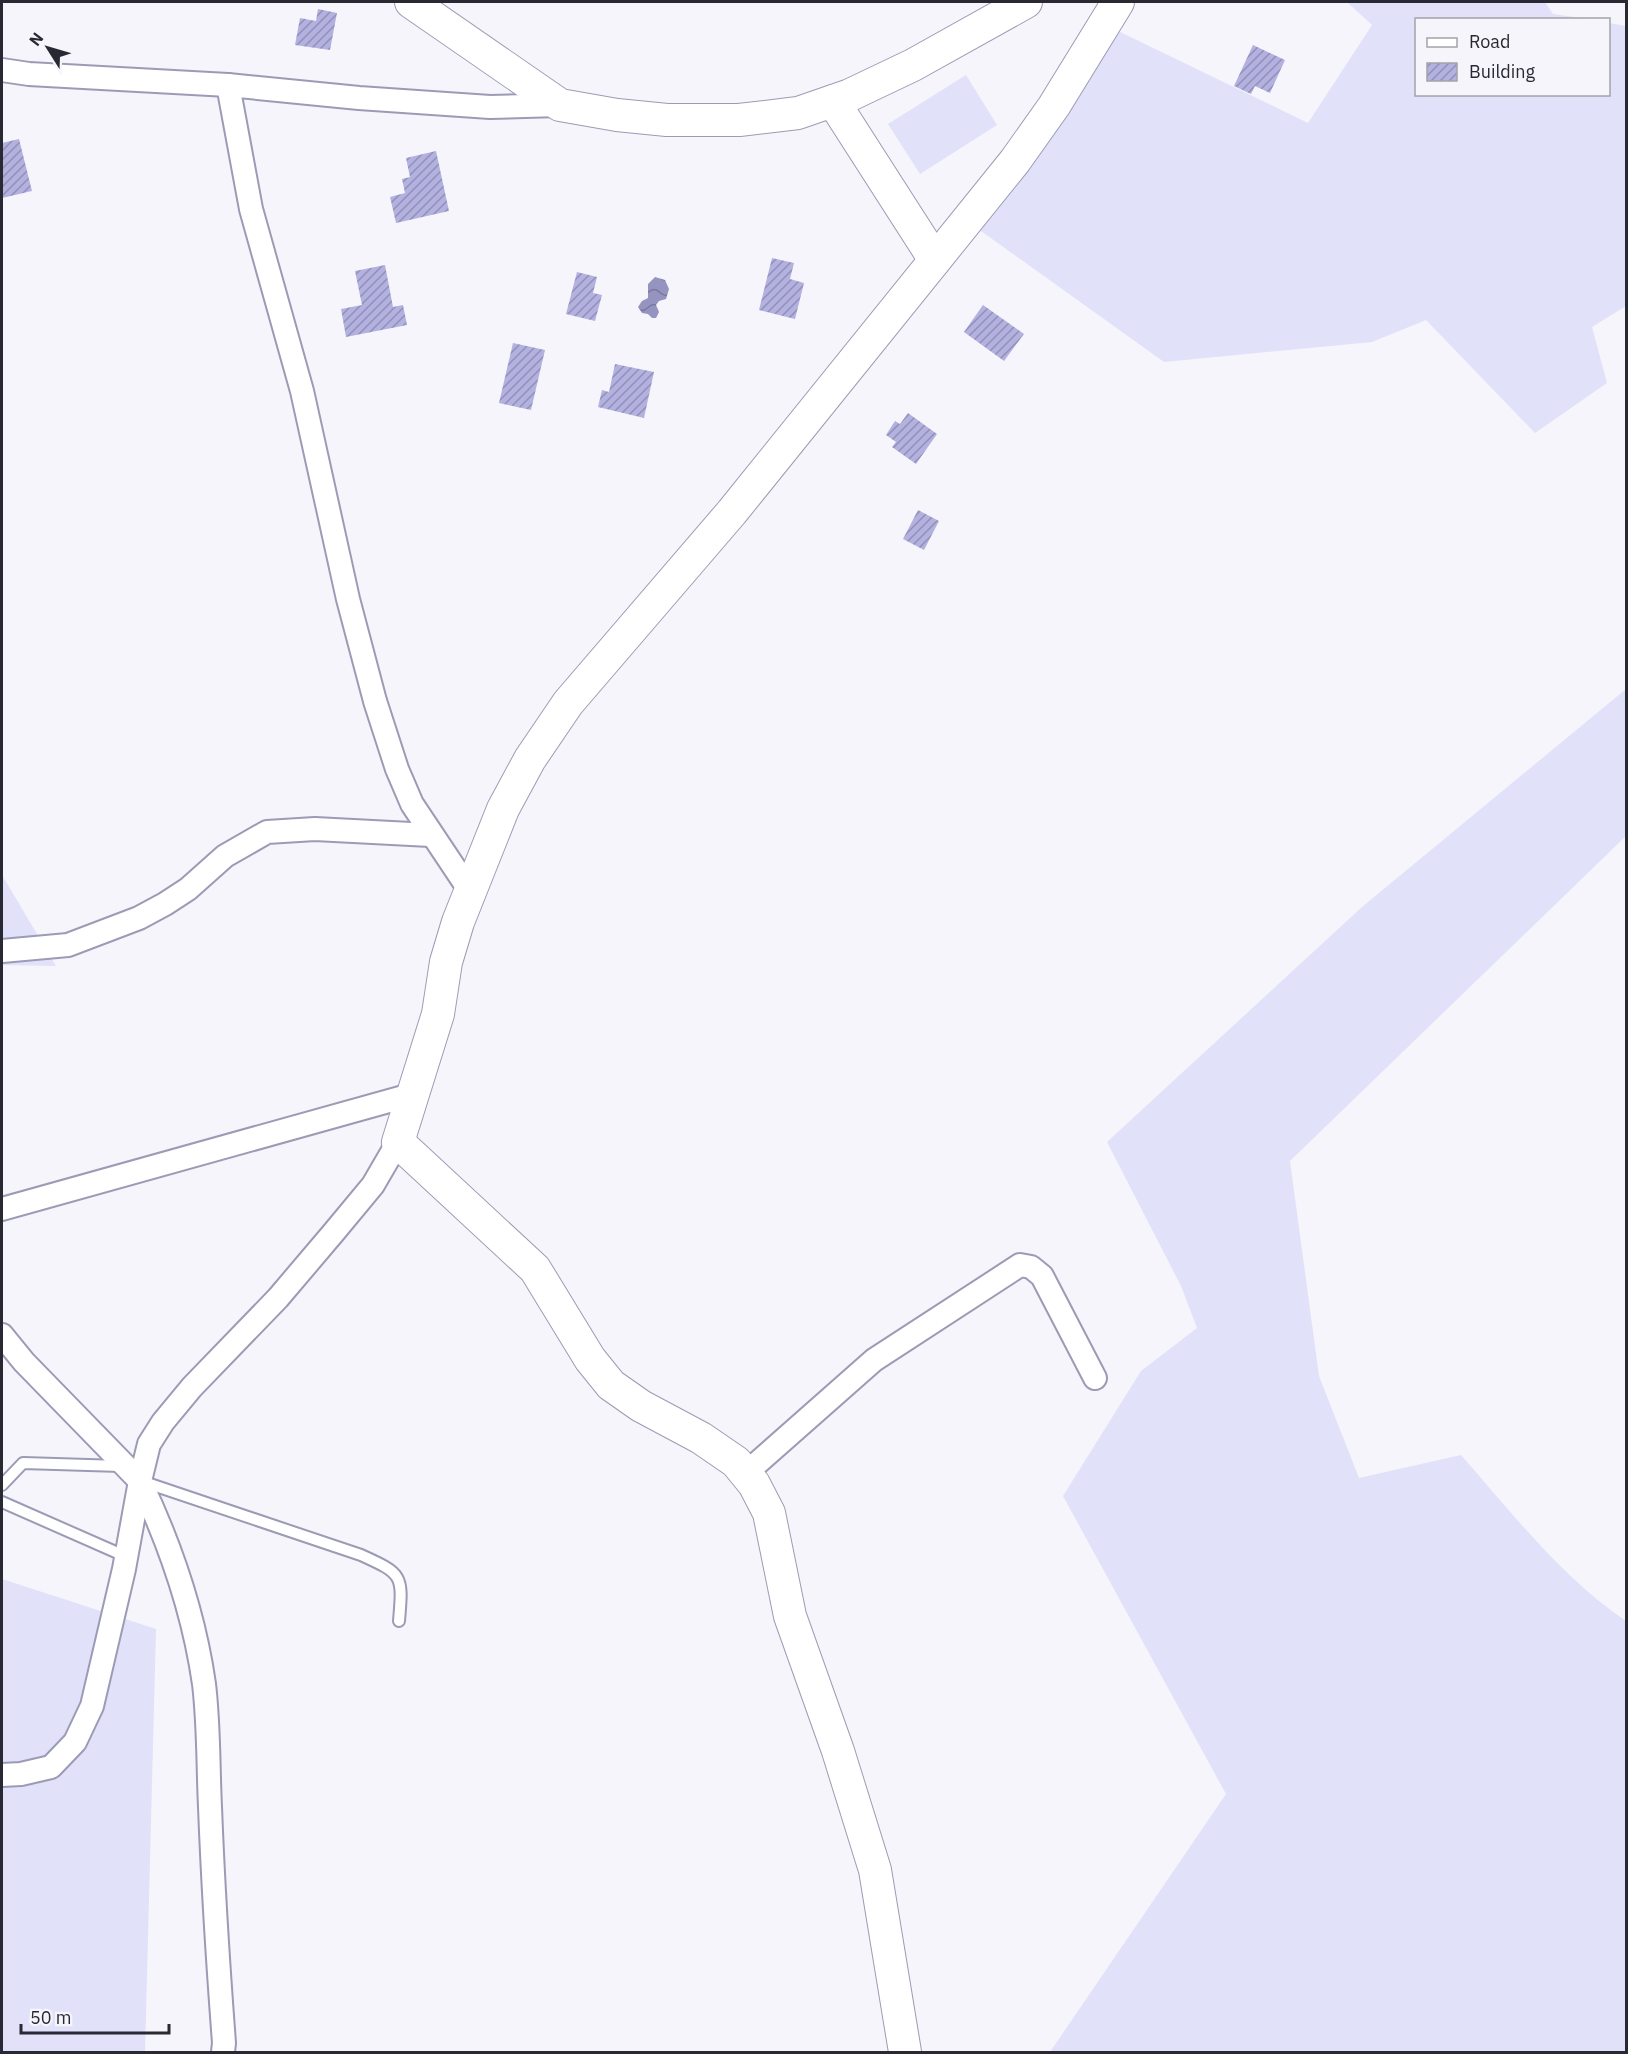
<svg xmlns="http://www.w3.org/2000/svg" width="1628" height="2054" font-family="'IBM Plex Sans',sans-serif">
<defs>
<pattern id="water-waves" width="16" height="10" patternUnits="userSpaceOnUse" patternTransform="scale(1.5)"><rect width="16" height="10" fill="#9593c0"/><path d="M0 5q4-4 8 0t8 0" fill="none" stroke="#7a789d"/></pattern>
<pattern id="building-hatch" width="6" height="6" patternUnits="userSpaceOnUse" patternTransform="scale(1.5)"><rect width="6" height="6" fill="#b3b1e0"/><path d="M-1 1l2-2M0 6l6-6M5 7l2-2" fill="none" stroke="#9290b6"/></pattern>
</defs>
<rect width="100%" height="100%" fill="#f5f5fb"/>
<g fill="#e1e1fa">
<path d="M1347 2H1545L1553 14 1589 19 1416 20V94H1608L1609 23 1626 26V306L1592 327 1607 383 1535 433 1426 320 1372 342 1164 362 974 226 1112 28 1308 123 1372 25Z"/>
<path d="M966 75 997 125 920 174 888 124Z"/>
<path d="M1626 689V836L1290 1161 1319 1376 1359 1478 1461 1455C1511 1512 1563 1579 1626 1621V2052H1050L1226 1794 1063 1496 1141 1371 1197 1328 1181 1286 1107 1142 1362 907Z"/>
<path d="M2 875 56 966 2 965Z"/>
<path d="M2 1579 156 1629 145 2052H2Z"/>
</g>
<path fill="url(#water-waves)" d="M655 277 665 280 669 289 666 299 659 301 656 305 659 312 656 318H652L648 314 642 313 638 307 642 301 648 298V284Z"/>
<g fill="url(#building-hatch)">
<path d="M318 9 337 13 330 50 295 45 300 18 316 21Z"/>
<path d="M1253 45 1285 60 1270 93 1255 86 1251 94 1234 86Z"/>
<path d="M19 139 32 191 2 198V143Z"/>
<path d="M436 151 449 211 396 223 390 197 405 193 402 179 410 177 406 158Z"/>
<path d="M772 258 794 263 790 279 804 283 795 319 759 310Z"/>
<path d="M385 265 393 307 403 305 407 325 346 337 341 309 362 305 355 271Z"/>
<path d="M577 272 597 277 593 293 602 295 595 321 566 314Z"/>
<path d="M983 305 1024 334 1004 361 964 332Z"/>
<path d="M513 343 545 350 531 410 499 403Z"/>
<path d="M615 364 654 372 644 418 598 407 602 390 609 392Z"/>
<path d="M908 413 937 434 916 464 892 447 896 442 886 435 895 421 900 424Z"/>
<path d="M918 510 939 521 924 550 903 539Z"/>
</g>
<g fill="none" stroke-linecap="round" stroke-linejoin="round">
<g stroke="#9c9bb5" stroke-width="14">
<g id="lane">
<path d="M141 1481 361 1555C403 1574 403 1575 399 1621"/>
<path d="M2 1485 23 1463 121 1466"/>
<path d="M2 1502 127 1557"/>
</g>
</g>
<g stroke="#9c9bb5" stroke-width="26">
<g id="street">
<path d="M2 70 29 74 228 85 359 98 490 107 560 105"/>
<path d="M228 85 251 209 302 391 348 599 375 701 397 769 412 804 470 891"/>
<path d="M2 951 68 945 139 918 165 904 188 889 225 856 267 832 315 829 430 835"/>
<path d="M2 1209 414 1094"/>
<path d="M2 1335 24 1362 140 1481C170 1544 194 1614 204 1684 209 1725 208 1766 210 1807 213 1885 218 1964 224 2043L223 2052"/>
<path d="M746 1473 874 1360 1020 1265 1031 1267 1042 1276 1095 1378"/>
<path d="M2 1775 21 1774 51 1767 75 1742 92 1706 124 1569 140 1481 149 1444 163 1422 192 1387 278 1298 334 1232 373 1185 398 1142"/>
</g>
</g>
<g stroke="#9c9bb5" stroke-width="34">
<g id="secondary">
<path d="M411 2 560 105 617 115 667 120H739L798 113 850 95 913 65 1026 2"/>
<path d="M833 101 935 260"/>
<path d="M905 2052 875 1870 838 1751 790 1616 769 1513 754 1484 736 1462 701 1438 641 1406 611 1385 590 1359 535 1269 398 1142 438 1014 446 962 458 922 503 809 530 759 568 703 732 512 1015 161 1054 106 1118 2"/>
</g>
</g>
<use href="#lane" stroke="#fff" stroke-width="10"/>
<use href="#street" stroke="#fff" stroke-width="22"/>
<use href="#secondary" stroke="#fff" stroke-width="32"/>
</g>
<rect width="1628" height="2054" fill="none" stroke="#292933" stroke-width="6"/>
<rect x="1415" y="18" width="195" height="78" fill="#f5f5fb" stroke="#a3a3ab" stroke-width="1.5"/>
<rect x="1427" y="38" width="30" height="9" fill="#ffffff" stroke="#a3a3ab" stroke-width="1.5"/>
<text x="1469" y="48" font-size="18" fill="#292933">Road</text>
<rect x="1427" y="63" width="30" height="18" fill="url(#building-hatch)" stroke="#a3a3ab" stroke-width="1.5"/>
<text x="1469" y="78" font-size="18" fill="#292933">Building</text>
<g transform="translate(48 48) rotate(307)" stroke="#f5f5fb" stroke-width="4.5" paint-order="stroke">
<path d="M0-4.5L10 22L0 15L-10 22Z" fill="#292933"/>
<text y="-9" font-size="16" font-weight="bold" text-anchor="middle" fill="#292933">N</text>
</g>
<path d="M21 2024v9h148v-9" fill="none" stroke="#292933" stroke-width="3"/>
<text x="30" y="2024" font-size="18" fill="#292933" stroke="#f5f5fb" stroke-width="4.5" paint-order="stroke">50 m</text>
</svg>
